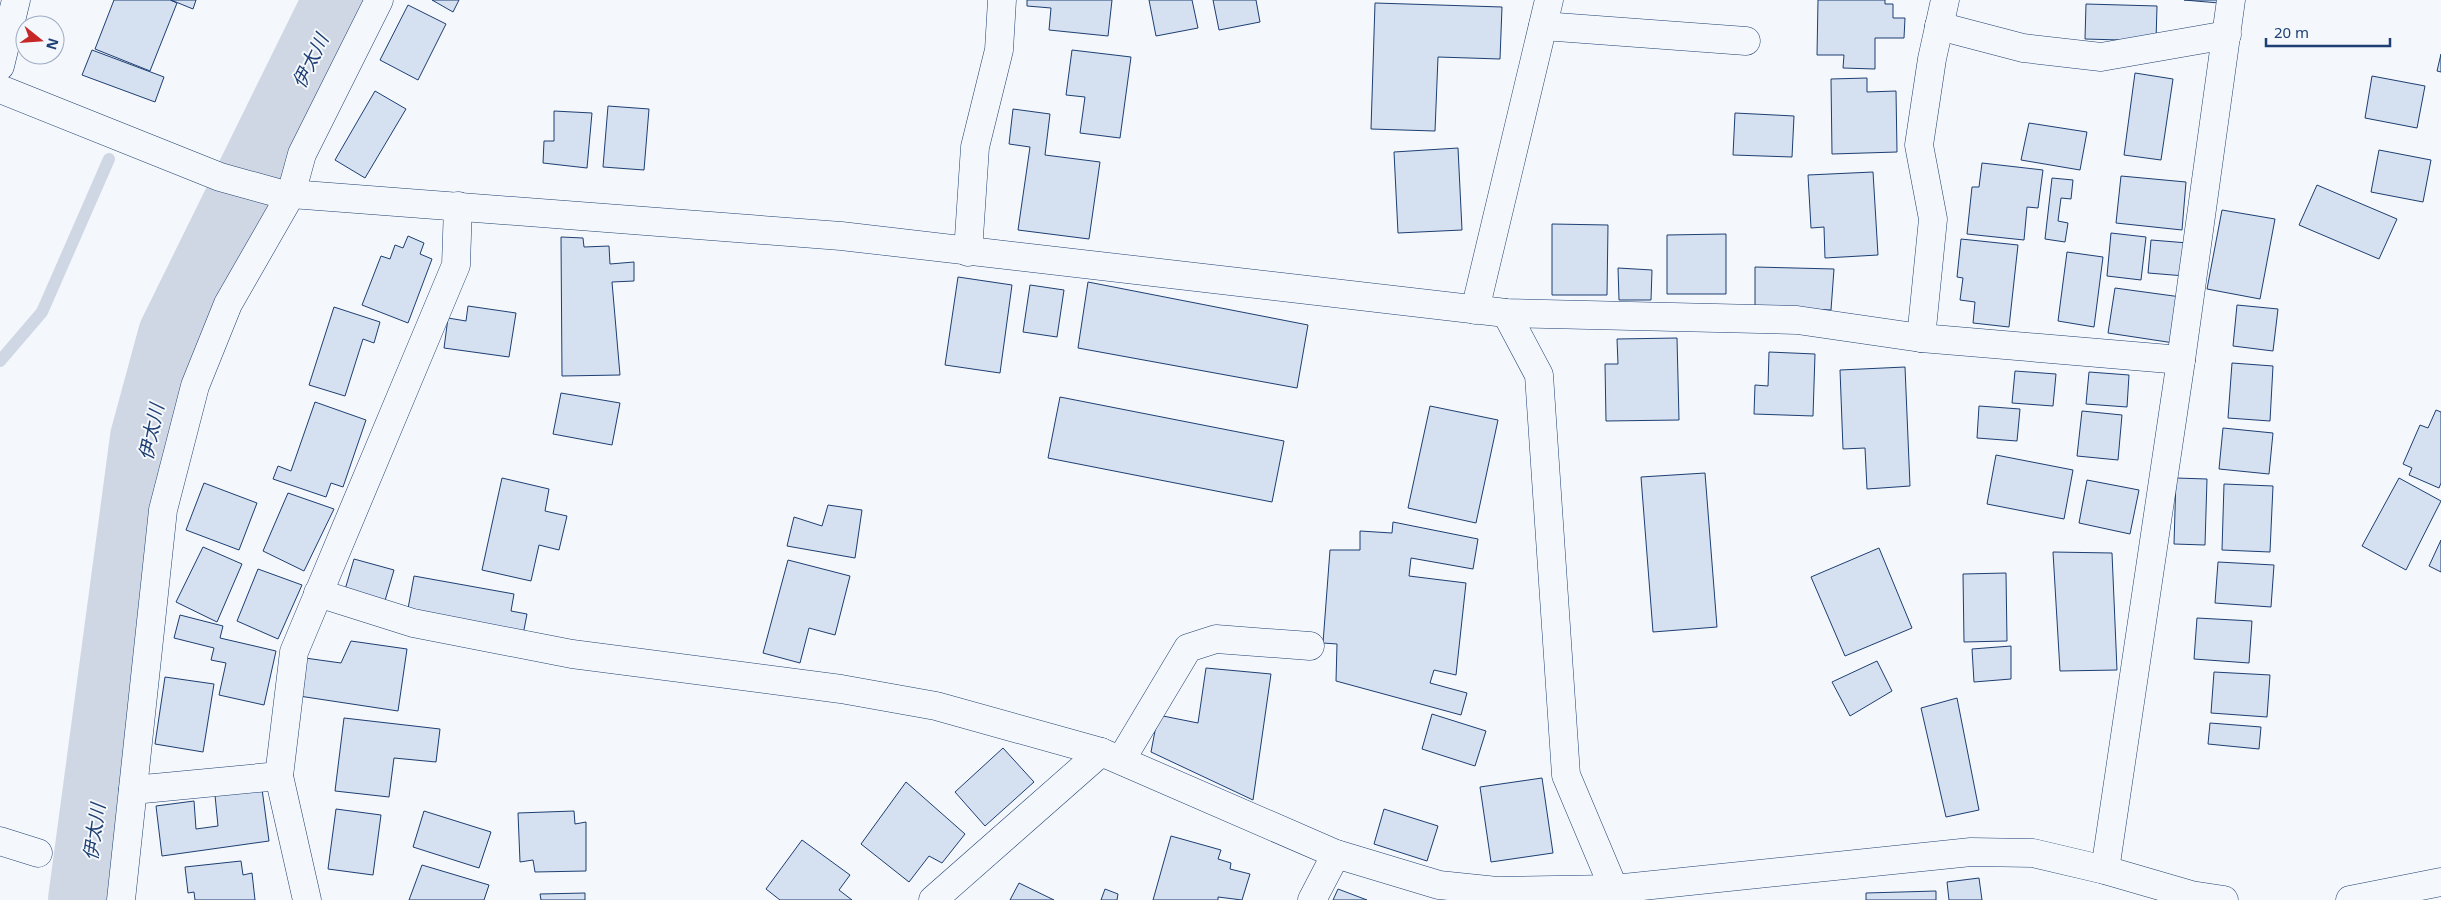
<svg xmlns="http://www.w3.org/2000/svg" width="2441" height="900" font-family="'Noto Sans','Noto Sans JP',sans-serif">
<rect width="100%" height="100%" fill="#f4f7fb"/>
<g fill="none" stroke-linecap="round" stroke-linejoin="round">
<path stroke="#cfd7e4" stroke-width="12" d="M0 361 42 312 109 159"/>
<path stroke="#cfd7e4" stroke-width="74" d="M85 900 147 438 175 335 340 0"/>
</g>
<g fill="#d5e0f0" stroke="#1d3f73">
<path d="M114 0H170L177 3 150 71 95 49Z"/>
<path d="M171 0H196L193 9Z"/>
<path d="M432 0H459L453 12Z"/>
<path d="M1027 0H1112L1108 36 1049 30 1051 8 1027 6Z"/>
<path d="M1149 0H1192L1198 28 1156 36Z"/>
<path d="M1213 0H1256L1260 22 1219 30Z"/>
<path d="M1818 0H1885V4H1893V18H1905L1904 38H1875V69L1843 68 1844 55H1817Z"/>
<path d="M2184 0H2220L2219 3Z"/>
<path d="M1375 3 1502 7 1500 59 1438 57 1435 131 1371 129Z"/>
<path d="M2086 4 2157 6 2156 41 2085 39Z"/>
<path d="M408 5 446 24 418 80 380 60Z"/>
<path d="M92 50 164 77 155 102 82 75Z"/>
<path d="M1072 50 1131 57 1120 138 1080 133 1085 97 1066 95Z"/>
<path d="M2441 54V72L2437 71Z"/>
<path d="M2135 73 2173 79 2161 160 2124 155Z"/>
<path d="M2372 76 2425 86 2417 128 2365 118Z"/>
<path d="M1867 78V92L1896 91 1897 152 1832 154 1831 79Z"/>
<path d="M375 91 406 109 365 178 335 160Z"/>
<path d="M608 106 649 109 644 170 603 167Z"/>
<path d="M1013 109 1050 114 1045 155 1100 162 1089 239 1018 230 1030 147 1009 144Z"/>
<path d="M554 111 592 113 587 168 543 163 544 141H554Z"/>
<path d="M1735 113 1794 116 1792 157 1733 155Z"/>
<path d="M2029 123 2087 132 2080 170 2021 160Z"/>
<path d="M1458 148 1462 230 1398 233 1394 152Z"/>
<path d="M2379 150 2431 160 2423 202 2371 192Z"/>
<path d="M1982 163 2043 170 2038 208 2027 207 2024 240 1967 234 1972 187H1979Z"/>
<path d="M1873 172 1878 255 1825 258 1824 227 1811 228 1808 175Z"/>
<path d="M2121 176 2186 182 2182 230 2116 223Z"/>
<path d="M2052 178 2073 180 2071 199 2061 198 2058 221 2068 223 2065 242 2045 239Z"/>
<path d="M2317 185 2397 219 2379 259 2299 225Z"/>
<path d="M2222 210 2275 219 2260 299 2207 289Z"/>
<path d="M1552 224 1608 225 1607 295H1552Z"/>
<path d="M2111 233 2146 237 2141 280 2107 276Z"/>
<path d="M1726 234V294H1667V235Z"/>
<path d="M408 236 424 243 420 254 432 259 408 323 362 305 381 256 390 259 395 245 403 248Z"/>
<path d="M561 237 583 238 584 247 609 246 610 264 634 262V281L612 282 620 375 562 376Z"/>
<path d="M1961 239 2018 245 2009 327 1973 323 1975 302 1960 300 1963 278 1957 277Z"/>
<path d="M2151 240 2188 243 2185 276 2148 273Z"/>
<path d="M2067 252 2103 257 2094 327 2058 321Z"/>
<path d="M1755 267 1834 269 1831 310 1755 307Z"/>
<path d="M1618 268 1652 270 1651 300H1619Z"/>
<path d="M958 277 1012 285 1000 373 945 365Z"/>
<path d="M1088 282 1308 325 1297 388 1078 348Z"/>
<path d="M1030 285 1064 290 1057 337 1023 332Z"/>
<path d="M2115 288 2181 297 2174 343 2108 333Z"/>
<path d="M2237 305 2278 309 2273 351 2233 346Z"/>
<path d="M468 306 516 313 509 357 444 348 448 318 466 321Z"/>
<path d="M334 307 380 322 374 343 363 339 345 396 309 385Z"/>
<path d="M1677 338 1679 420 1606 421 1605 364H1618L1617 339Z"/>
<path d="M1769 352 1815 354 1813 416 1754 414 1755 385 1768 386Z"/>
<path d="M2232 363 2273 366 2270 421 2228 418Z"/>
<path d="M1905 367 1910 486 1867 489 1865 448 1843 449 1840 370Z"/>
<path d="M2015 371 2056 374 2053 406 2012 403Z"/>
<path d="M2089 372 2129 375 2127 407 2086 404Z"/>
<path d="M561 393 620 403 612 445 553 434Z"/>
<path d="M1060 397 1284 441 1272 502 1048 458Z"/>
<path d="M315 402 366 420 343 487 331 483 326 497 273 479 278 466 291 471Z"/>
<path d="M1430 406 1498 420 1476 523 1408 508Z"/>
<path d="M1979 406 2020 409 2017 441 1977 438Z"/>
<path d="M2436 410 2441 412V483L2439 488 2409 475 2412 468 2403 464 2420 425 2428 428Z"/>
<path d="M2082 411 2122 415 2118 460 2077 456Z"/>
<path d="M2223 428 2273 433 2269 474 2219 469Z"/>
<path d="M1996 455 2073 470 2064 519 1987 504Z"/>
<path d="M1705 473 1717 627 1653 632 1641 477Z"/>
<path d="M502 478 549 489 545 511 567 516 559 550 539 545 531 581 482 570Z"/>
<path d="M2176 478 2207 479 2205 545 2174 544Z"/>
<path d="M2399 478 2441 501 2406 570 2362 546Z"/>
<path d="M2087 480 2139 490 2130 534 2079 523Z"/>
<path d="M204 483 257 503 239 550 186 530Z"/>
<path d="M2224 484 2273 486 2270 552 2222 550Z"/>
<path d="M288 493 334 509 304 571 263 551Z"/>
<path d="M828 505 862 510 855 558 787 546 794 517 822 526Z"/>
<path d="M1393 522 1478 539 1473 569 1411 558 1409 576 1466 583 1456 675 1434 670 1430 683 1467 693 1461 715 1336 681 1337 644 1323 643 1330 550H1360V531L1392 533Z"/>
<path d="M2441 540V572L2429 566Z"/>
<path d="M203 547 242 564 217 622 176 602Z"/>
<path d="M1879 548 1912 628 1845 656 1811 577Z"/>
<path d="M2053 552 2112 553 2117 670 2060 671Z"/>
<path d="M354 559 394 570 384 604 344 593Z"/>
<path d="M788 560 850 576 835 635 809 628 800 663 763 653Z"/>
<path d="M2218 562 2274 565 2271 607 2215 603Z"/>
<path d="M258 569 302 585 278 639 237 621Z"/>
<path d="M2006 573 2007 641 1964 642 1963 574Z"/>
<path d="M414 576 514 594 511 611 527 614 523 635 407 614Z"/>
<path d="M180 615 223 626 220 638 276 651 264 705 219 695 226 663 211 660 214 648 174 638Z"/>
<path d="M2197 618 2252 621 2249 663 2194 659Z"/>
<path d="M351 641 407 649 398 711 299 696 305 658 341 663Z"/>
<path d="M2011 646V679L1974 682 1972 649Z"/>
<path d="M1877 661 1892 691 1850 716 1832 682Z"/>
<path d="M1206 668 1271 674 1253 800 1151 752 1158 715 1198 723Z"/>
<path d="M2214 672 2270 675 2267 717 2211 713Z"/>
<path d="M165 677 214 684 203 752 155 744Z"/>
<path d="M1957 698 1979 810 1946 817 1921 708Z"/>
<path d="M1432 714 1486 731 1475 766 1422 749Z"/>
<path d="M344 718 440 729 436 762 394 758 389 797 335 791Z"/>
<path d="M2210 723 2261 727 2259 749 2208 744Z"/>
<path d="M1003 748 1034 782 985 826 955 792Z"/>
<path d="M1542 778 1553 853 1491 862 1480 787Z"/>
<path d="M906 782 965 834 942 863 929 856 909 882 861 844Z"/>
<path d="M262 789 269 841 162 856 156 806 194 801 196 829 218 826 215 795Z"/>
<path d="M336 809 381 815 373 875 328 869Z"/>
<path d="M1384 809 1438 826 1427 861 1374 844Z"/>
<path d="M424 811 491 832 479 868 413 847Z"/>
<path d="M574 811 575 824 586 822V871L535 872 533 860 520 862 518 813Z"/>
<path d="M1171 836 1221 850 1218 859 1231 863 1230 869 1250 874 1242 900 1218 897V900H1153Z"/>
<path d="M802 840 850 875 839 890 852 900H780L766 889Z"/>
<path d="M241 861 243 875 252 873 255 900H195L194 892 188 893 185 867Z"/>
<path d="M422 865 489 885 484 900H409Z"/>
<path d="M1979 878 1982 900H1949L1947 882Z"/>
<path d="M1019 883 1054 900H1010Z"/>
<path d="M1105 889 1118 894 1117 900H1101Z"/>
<path d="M1338 889 1367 900H1333Z"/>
<path d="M1936 891V900H1866V893Z"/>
<path d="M585 893V900H541L540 894Z"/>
</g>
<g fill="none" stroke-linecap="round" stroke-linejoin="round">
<g stroke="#1d3f73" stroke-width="29">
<g id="street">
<path d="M1543 26 1746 41"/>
<path d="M1939 26 2023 48 2101 57 2227 35"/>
<path d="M0 66 16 0"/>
<path d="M0 89 220 177 278 193 841 236 1506 313 1797 320 1921 338 2181 360"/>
<path d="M968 252 975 147 999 50 1002 0"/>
<path d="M1475 310 1549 0"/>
<path d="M1506 313 1539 375 1566 775 1614 889 1615 900"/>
<path d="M1921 338 1933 219 1919 145 1932 59 1945 0"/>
<path d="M318 593 413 623 572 654 841 689 936 706 1101 752 1336 854 1439 885 1497 891 1614 889 1971 852 2033 853 2105 870 2191 895 2224 900"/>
<path d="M1121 760 1188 648 1216 639 1310 646"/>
<path d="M133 790 279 776"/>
<path d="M0 841 38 853"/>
<path d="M2105 870 2181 360 2231 0"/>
<path d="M121 900 163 510 195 386 228 304 291 194 302 154 379 0"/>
<path d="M307 900 279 776 294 652 456 265 458 206"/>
<path d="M933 900 1101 752"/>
<path d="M1312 900 1336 854"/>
<path d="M2350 900 2441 882"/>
</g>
</g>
<use href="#street" stroke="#f4f7fb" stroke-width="28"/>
</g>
<g text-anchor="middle" stroke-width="4" stroke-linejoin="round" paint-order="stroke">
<g font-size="19" font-style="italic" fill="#1d3f73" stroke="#f4f7fb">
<text transform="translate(310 61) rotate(-64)" y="7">伊太川</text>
<text transform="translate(151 432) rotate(-78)" y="7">伊太川</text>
<text transform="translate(94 832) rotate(-82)" y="7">伊太川</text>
</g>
</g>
<g transform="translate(40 40) rotate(107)"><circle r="24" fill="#f4f7fb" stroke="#9eadc5"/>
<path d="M0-4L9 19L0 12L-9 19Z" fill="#c62828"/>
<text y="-8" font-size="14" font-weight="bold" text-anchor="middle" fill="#1d3f73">N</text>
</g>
<path d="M2266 38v8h124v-8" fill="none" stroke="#1d3f73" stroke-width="2.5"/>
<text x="2274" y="38" font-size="15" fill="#1d3f73" stroke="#f4f7fb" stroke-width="4" paint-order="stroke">20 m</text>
</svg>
